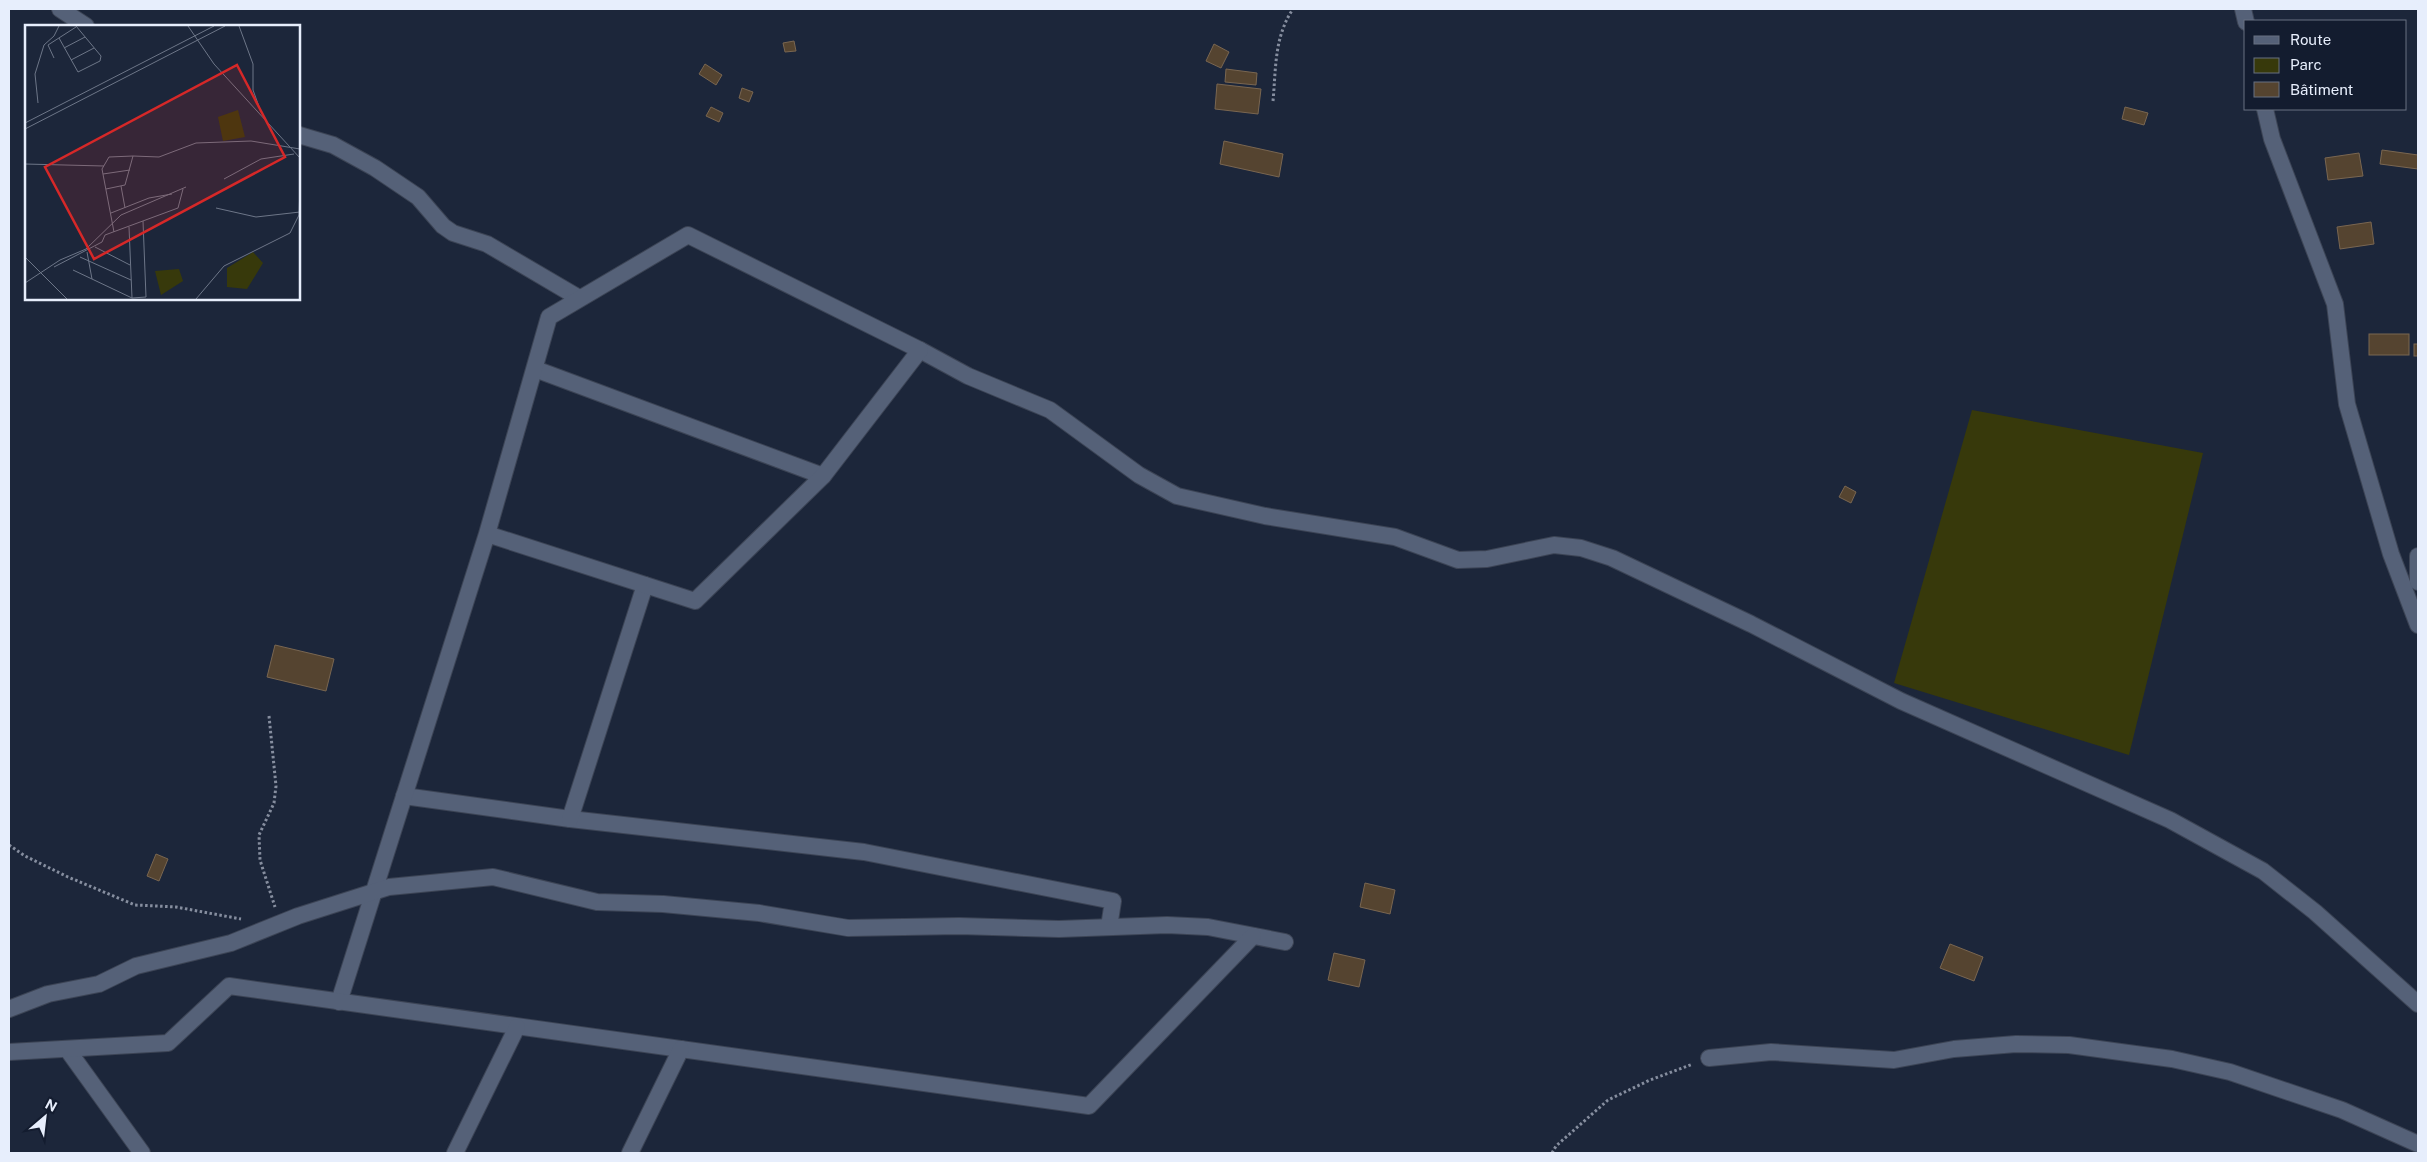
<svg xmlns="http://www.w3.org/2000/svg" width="2427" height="1162" font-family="'Public Sans',sans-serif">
<rect width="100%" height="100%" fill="#1c263a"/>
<path fill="#37390b" d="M1972 410 2203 453 2129 755 1894 683Z"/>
<g fill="#554430" stroke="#796651">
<path d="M794 41 796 51 785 52 783 43Z"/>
<path d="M1214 44 1229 52 1221 68 1206 61Z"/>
<path d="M705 64 722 75 716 85 699 74Z"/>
<path d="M1226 69 1257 73 1256 85 1225 82Z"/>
<path d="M1217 84 1261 89 1258 114 1215 109Z"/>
<path d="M742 88 753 92 749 102 739 98Z"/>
<path d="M711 107 723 113 719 122 706 116Z"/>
<path d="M2125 107 2148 113 2144 125 2122 119Z"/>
<path d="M1224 141 1283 154 1279 177 1220 164Z"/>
<path d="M2382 150 2418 155V169L2380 164Z"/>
<path d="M2359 153 2363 176 2328 180 2325 158Z"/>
<path d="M2371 222 2374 244 2340 249 2337 227Z"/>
<rect x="2369" y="334" width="40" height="21"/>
<rect x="2414" y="344" width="4" height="12"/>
<path d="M1845 486 1856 492 1851 503 1839 497Z"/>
<path d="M275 645 334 659 326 691 267 677Z"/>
<path d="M156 854 168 859 159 881 147 876Z"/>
<path d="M1365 883 1395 890 1390 914 1360 907Z"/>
<path d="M1950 944 1983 957 1974 981 1940 968Z"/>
<path d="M1334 953 1365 960 1359 987 1328 980Z"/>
</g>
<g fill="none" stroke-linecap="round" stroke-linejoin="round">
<g stroke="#3c4455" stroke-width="18">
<g id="street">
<path d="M60 9 86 26"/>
<path d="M2243 9 2246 22"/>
<path d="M2265 109 2272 139 2335 304 2347 404 2391 554 2418 625"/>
<path d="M299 135 333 145 375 168 418 197 443 226 453 233 487 244 579 298"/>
<path d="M920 350 968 376 1050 410 1139 475 1177 496 1265 516 1395 537 1458 560 1487 559 1554 545 1581 548 1612 558 1751 624 1901 701 2170 820 2263 871 2315 912 2418 1004"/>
<path d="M535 369 823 476"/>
<path d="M2418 556V582"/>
<path d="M404 796 570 819 864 852 1113 901 1109 927"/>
<path d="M570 819 645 585"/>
<path d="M339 1002 487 534 549 317 688 235 920 350 823 476 695 601 487 534"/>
<path d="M9 1009 48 994 99 984 136 966 231 943 298 916 389 887 493 877 597 902 663 904 759 913 848 928 959 926 1059 929 1167 925 1208 927 1285 942"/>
<path d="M67 1049 142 1153"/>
<path d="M9 1052 168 1043 229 986 1089 1106 1253 936"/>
<path d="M1709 1058 1771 1052 1894 1060 1954 1049 2016 1044 2069 1045 2172 1059 2230 1072 2342 1110 2418 1144"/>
<path d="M455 1153 517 1027"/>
<path d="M630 1153 681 1049"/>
</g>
</g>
<g stroke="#868e9f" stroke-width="3" stroke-dasharray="2.5 2.5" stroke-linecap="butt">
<path d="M1273 101C1276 69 1274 37 1293 9"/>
<path d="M269 716 276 786 274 803 259 835 260 860 275 907"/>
<path d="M9 845 25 856 68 877 135 905 176 907 241 919"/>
<path d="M1552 1153 1556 1146 1608 1100 1650 1080 1693 1064"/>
</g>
<use href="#street" stroke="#556178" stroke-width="16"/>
</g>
<g transform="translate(25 25)">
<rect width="275" height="275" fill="#1c263a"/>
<path d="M213 85 220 112 198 116 193 92ZM228 227 238 238 222 264 202 262V243ZM154 244 158 256 136 270 130 246Z" fill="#37390b"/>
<path fill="none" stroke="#6d7688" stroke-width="1" d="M163 1 189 39 275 133M214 1 228 39V65L236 87M34 13 53 47 75 36 76 31 51 1M39 23 60 12M29 33 23 20 51 2M46 35 69 23M13 78 10 49 19 20 29 11 34 1M0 98 189 1M0 104 200 1M108 131 134 132 171 118 226 116 275 124M0 139 79 141M78 149 105 145M199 154 236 134 269 129M96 161 100 183M81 164 100 160 108 131 84 132 77 144 89 207M191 183 231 192 275 187M86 188 124 173 147 169M104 202 107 273M70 222 105 240M62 227 67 254M0 232 42 274M55 232 106 255M29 242 77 217 80 210 153 183 158 164M48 245 107 273 121 272 118 196M0 258 35 235 61 224 96 190 161 162M171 274 199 241 265 208 274 190 275 161"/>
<path fill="#d62828" fill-opacity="0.15" stroke="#d62828" stroke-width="2.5" d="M212 40 260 132 69 234 20 142Z"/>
<rect width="275" height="275" fill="none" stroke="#e7eefc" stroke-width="2.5"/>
</g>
<rect width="2427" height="1162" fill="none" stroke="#e7eefc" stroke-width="20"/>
<rect x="2244" y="20" width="162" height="90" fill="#131c2f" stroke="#687081"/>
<rect x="2254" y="36" width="25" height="8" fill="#556178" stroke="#687081"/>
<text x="2290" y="45" font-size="15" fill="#e7eefc">Route</text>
<rect x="2254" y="58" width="25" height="15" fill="#37390b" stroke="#687081"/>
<text x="2290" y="70" font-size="15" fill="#e7eefc">Parc</text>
<rect x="2254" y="82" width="25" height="15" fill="#554430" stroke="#687081"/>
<text x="2290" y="95" font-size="15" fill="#e7eefc">Bâtiment</text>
<g transform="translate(45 1117) rotate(28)" stroke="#131c2f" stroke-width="4" paint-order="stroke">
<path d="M0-4L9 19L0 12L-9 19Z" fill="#e7eefc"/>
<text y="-8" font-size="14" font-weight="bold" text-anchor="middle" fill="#e7eefc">N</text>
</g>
</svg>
